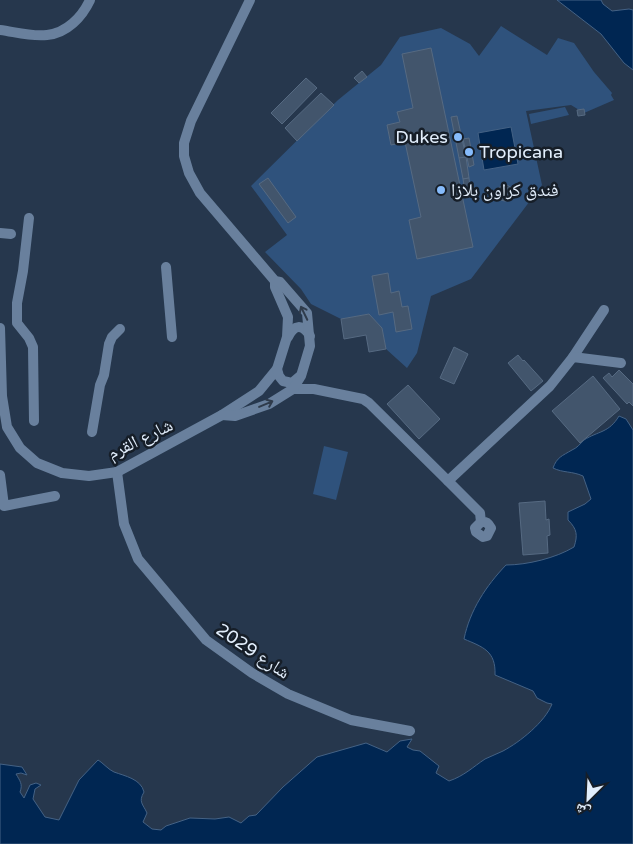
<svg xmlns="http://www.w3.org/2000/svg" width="633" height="844" font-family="'Varela Round','Noto Naskh Arabic',sans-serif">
<rect width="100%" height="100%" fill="#26374d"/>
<g fill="#2f527c">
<path d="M501 26 547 55 558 38 574 43 594 72 612 93 611 95 614 100 584 113 571 105 526 111 542 185 471 279 431 296 417 353 407 368 386 349 382 328 369 314 341 319 311 304 301 289 265 252 287 235 251 186 338 100 381 65 400 37 441 28 470 44 479 56Z"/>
<path d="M565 107 569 115 531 124 529 114Z"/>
<path d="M324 446 348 452 336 500 313 494Z"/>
</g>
<g fill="#002652" stroke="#446285">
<path d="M557 0H601L603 4 612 11 629 9 633 10V70L624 63 601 34Z"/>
<path d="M511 127 518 164 484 170 478 133Z"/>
<path d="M619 416 626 419 633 430V844H0V764L22 767 27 775 21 773 16 774C20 781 23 784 20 792L24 798 30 785 36 783 41 785 35 789 33 799 45 817 59 820 79 780 98 760C103 763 109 770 114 772 125 776 141 779 144 792 138 802 143 804 147 813L143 822 152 829 161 830 166 826 190 818 215 819 229 817 241 823 249 816 256 815 283 787 317 757 366 743 387 752 400 741 412 739 407 747 413 750 420 751 439 766 436 773 449 781C464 776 473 767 485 759 491 756 497 754 503 751 520 742 545 722 552 704L547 703 537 698 533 691 495 675C496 651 483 647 464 639 470 610 486 586 506 565 527 565 556 558 574 547 578 535 577 529 568 520V512L585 504 591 499 583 476C572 471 563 473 553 468 557 457 562 456 572 450 577 448 580 444 584 440 598 431 609 433 619 416Z"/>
</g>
<g fill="#42556c" stroke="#566a82">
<path d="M431 48 473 247 417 259 409 220 421 217 405 142 391 145 387 125 400 122 397 112 413 108 402 54Z"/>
<path d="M362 71 367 77 359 83 354 78Z"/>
<path d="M306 78 317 88 282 124 271 113Z"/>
<path d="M321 93 334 105 297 141 285 128Z"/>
<path d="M584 109 585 115 578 116 577 110Z"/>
<path d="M457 116 466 157 459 158 451 117Z"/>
<path d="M469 138 474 165 469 167 463 139Z"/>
<path d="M466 157 469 178 463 179 459 158Z"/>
<path d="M268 178 296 217 288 223 259 184Z"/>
<path d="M469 178 471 197 466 198 463 179Z"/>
<circle cx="505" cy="193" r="8"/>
<path d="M388 273 391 293 399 291 402 307 408 306 412 329 396 332 393 312 379 315 372 276Z"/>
<path d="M369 314 382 328 386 349 369 352 366 335 344 339 341 319Z"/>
<path d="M454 347 468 354 454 384 440 378Z"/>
<path d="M518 355 523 361 524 360 543 381 531 391 508 363Z"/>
<path d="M619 370 633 384V406L629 402 627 404 603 378 609 373 612 377Z"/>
<path d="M593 376 620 409 580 443 552 411Z"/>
<path d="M408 385 440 419 419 439 387 404Z"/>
<path d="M545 501 546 520 549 519 550 535 547 536 548 553 523 555 519 503Z"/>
</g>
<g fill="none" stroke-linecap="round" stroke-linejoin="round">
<g stroke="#69809d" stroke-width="10">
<path d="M0 30C15 32 32 37 47 35 67 33 82 17 90 0"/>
<path d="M29 218 23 271 17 303V323L29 338 33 347 34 421"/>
<path d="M0 233 11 234"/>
<path d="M166 267 172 337"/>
<path d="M0 328 2 396 7 427 20 448 37 463 62 473 89 476 117 472 222 415 259 391 277 369 287 337 288 317 275 287V281"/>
<path d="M288 337C294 325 302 323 310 336"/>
<path d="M573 357 604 310"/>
<path d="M277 369 279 376 283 381 292 383 299 377"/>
<path d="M293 389H314L363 399 369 403 448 481 550 386 573 357 621 363"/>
<path d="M222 415 235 416 269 404 293 389 301 376 310 346 307 313 280 282 275 281 200 193 189 173 184 156V143L191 121 250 0"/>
<path d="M92 432 100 385 104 375 109 344 112 337 120 329"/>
<path d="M117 472 124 524 138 559 206 640 252 673 288 694 351 720 410 731"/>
<path d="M0 475 4 506 55 496"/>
<path d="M448 481 480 513 481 522 475 528 476 532 483 537 487 536 491 528C488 523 486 521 481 522"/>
</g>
</g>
<defs><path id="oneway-shaft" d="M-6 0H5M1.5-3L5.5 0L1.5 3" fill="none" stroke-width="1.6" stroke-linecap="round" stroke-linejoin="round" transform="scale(1.25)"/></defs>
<g stroke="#2f3b4b">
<use href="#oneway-shaft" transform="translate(304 313) rotate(-116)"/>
<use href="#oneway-shaft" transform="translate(266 404) rotate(-23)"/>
</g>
<g fill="#86bbfb" stroke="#161e28" stroke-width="2">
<circle cx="458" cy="137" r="5"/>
<circle cx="469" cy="152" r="5"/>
<circle cx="441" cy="190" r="5"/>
</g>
<g text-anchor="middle" stroke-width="5" stroke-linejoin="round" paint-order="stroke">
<g font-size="18" fill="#e2eefc" stroke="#161e28" text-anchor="start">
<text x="448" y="143" text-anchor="end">Dukes</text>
<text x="479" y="158">Tropicana</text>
<text x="451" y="196">فندق كراون بلازا</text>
</g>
<g font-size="18" fill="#e2eefc" stroke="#161e28">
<text transform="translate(140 439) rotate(-26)" y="6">شارع القرم</text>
<text transform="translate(253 651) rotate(34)" y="6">2029 شارع</text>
</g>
</g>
<g transform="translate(588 799) rotate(204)" stroke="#161e28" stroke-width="4" paint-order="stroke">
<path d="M0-4L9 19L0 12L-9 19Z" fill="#e2eefc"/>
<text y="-8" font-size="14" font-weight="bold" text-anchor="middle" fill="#e2eefc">ش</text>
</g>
</svg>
